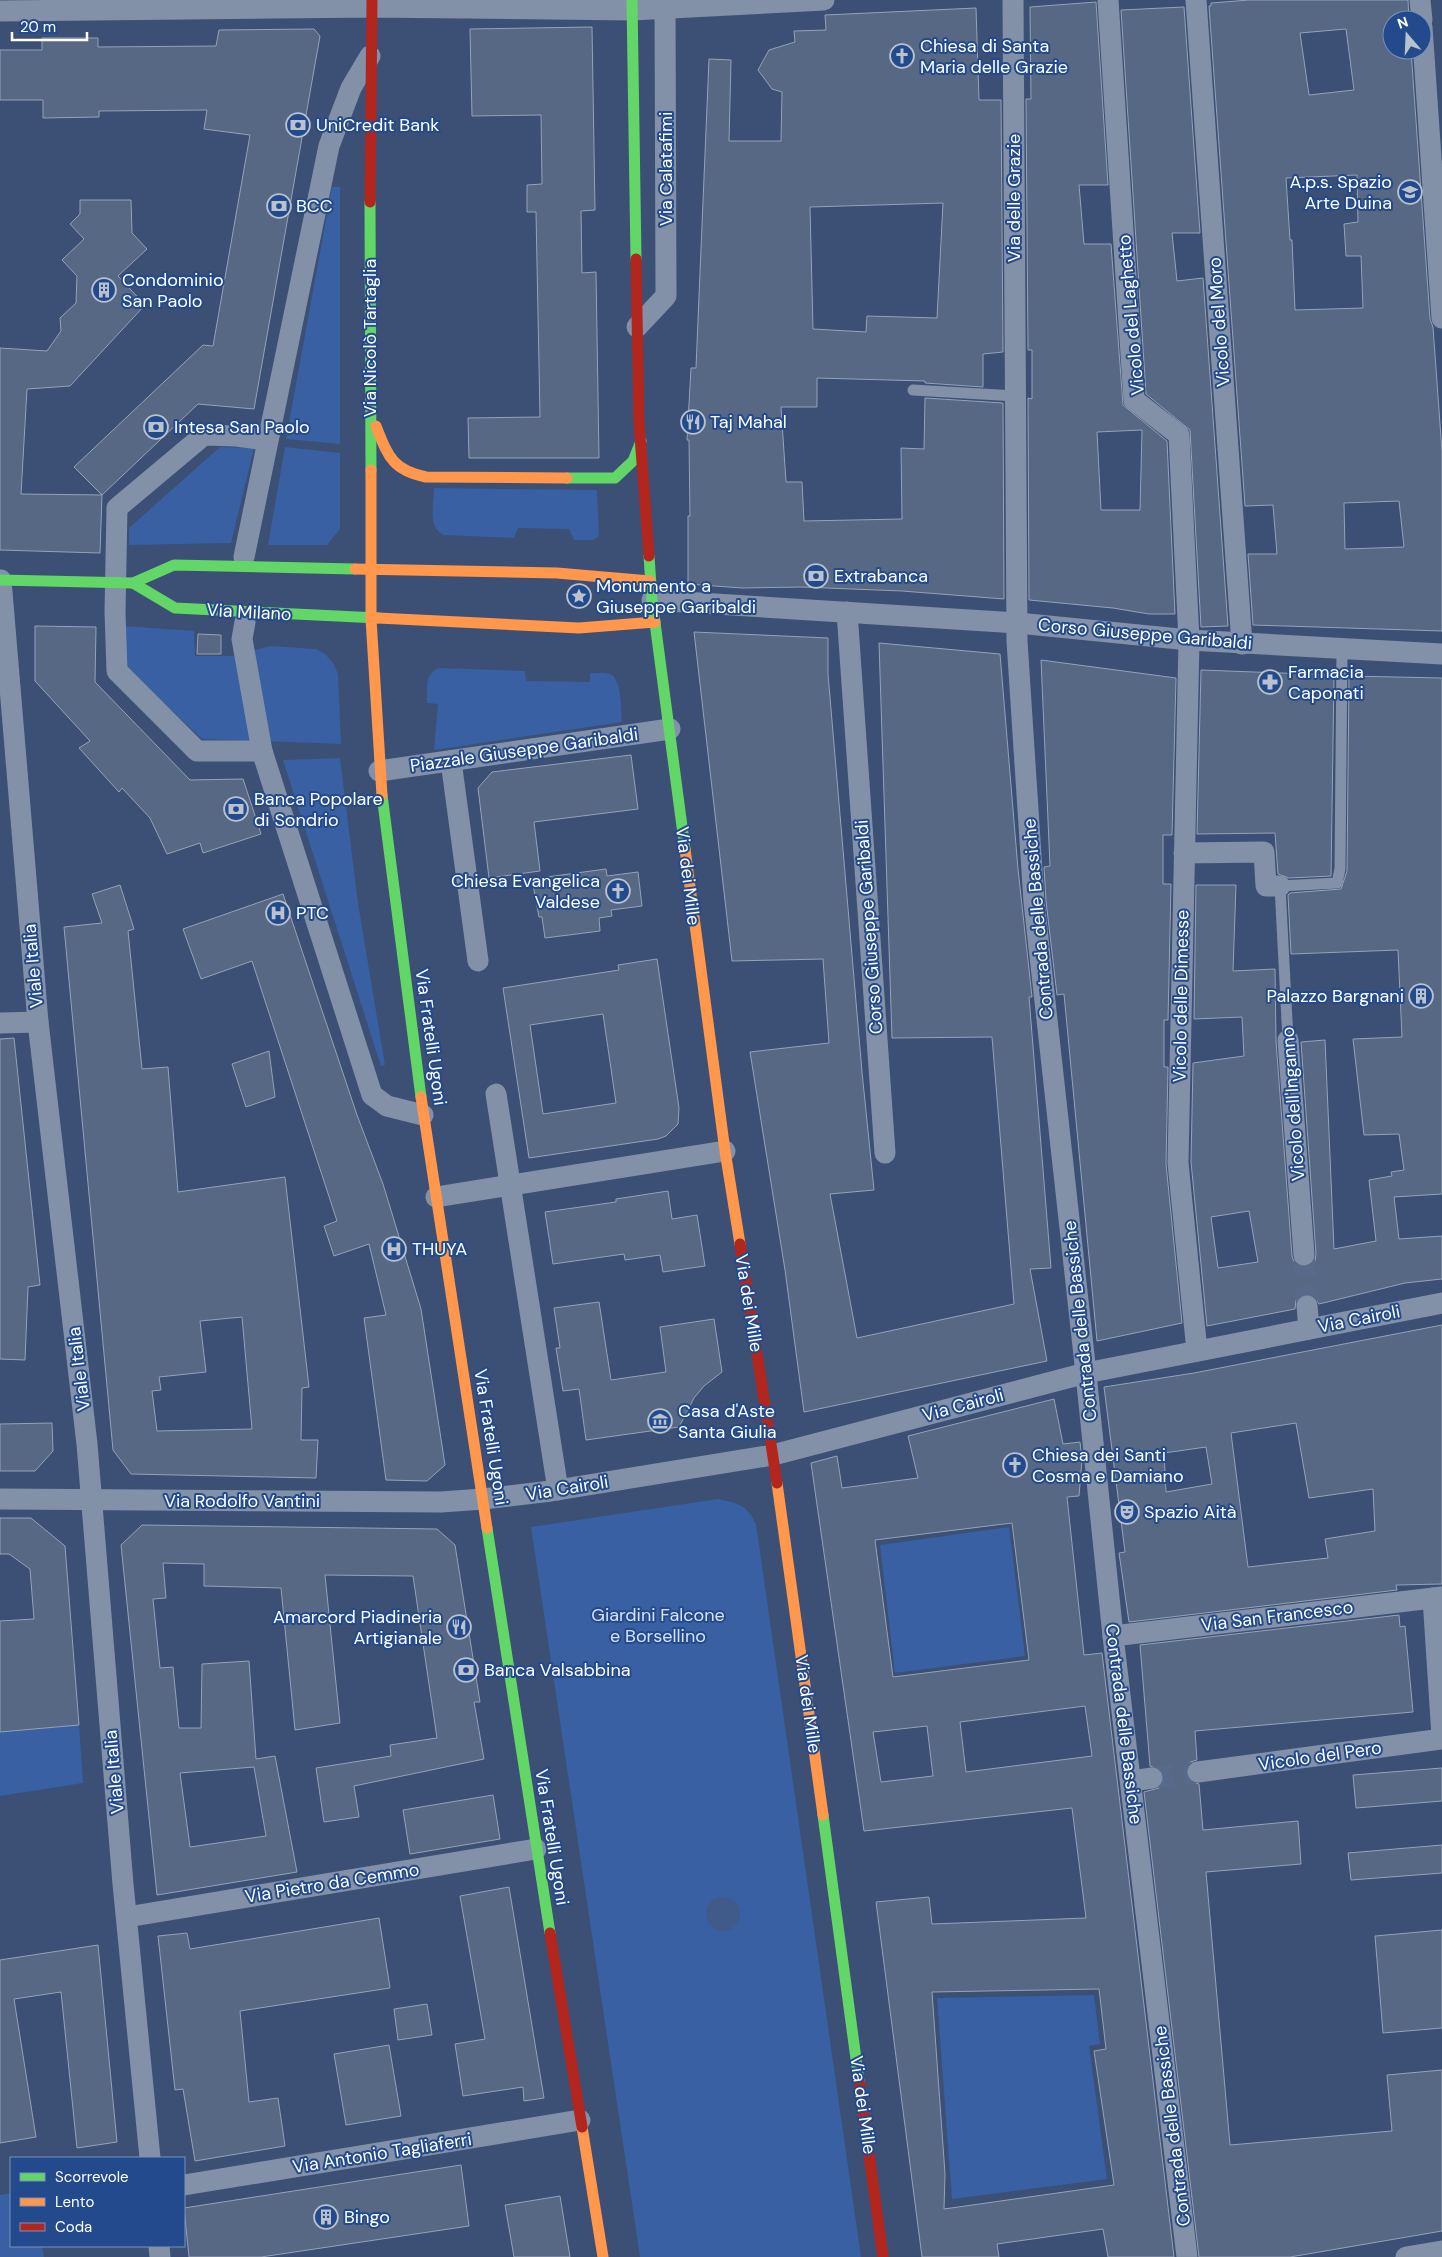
<svg xmlns="http://www.w3.org/2000/svg" width="1442" height="2257" font-family="'DM Sans',sans-serif">
<rect width="100%" height="100%" fill="#3b5074"/>
<g fill="#3860a2">
<path d="M332 187H340V444L286 439Z"/>
<path d="M220 447 254 448 231 543 129 545V528Z"/>
<path d="M285 447 340 453V529L327 545H268Z"/>
<path d="M434 488 597 490 599 536 593 540H574L569 529 518 528 514 538 444 535C427 528 434 504 434 488Z"/>
<path d="M125 626 194 631 195 656H232L270 646 316 649 325 654 334 664 338 674 341 744 202 739 125 667Z"/>
<path d="M439 668 525 671 526 681 590 682V673C596 673 604 672 610 674 622 678 621 711 622 722L434 750 438 704 427 703C427 689 424 674 439 668Z"/>
<path d="M340 758 358 903 385 1065 381 1066 283 760Z"/>
<path d="M718 1499C738 1503 747 1505 756 1524L861 2257H640L531 1527Z"/>
<path d="M1009 1527 1025 1656 895 1673 880 1545Z"/>
<path d="M79 1725 83 1783 0 1796V1732Z"/>
<path d="M1094 1995 1100 2044 1089 2046 1107 2179 952 2199 937 1998Z"/>
<path d="M11 2193V2246H42L44 2257H0V2195Z"/>
</g>
<circle fill="#405b8a" cx="723" cy="1914" r="17"/>
<g fill="#566884" stroke="#96a2b7" fill-rule="evenodd">
<path d="M1249 0H1408L1409 20H1392V50H1411L1430 319 1433 327 1442 452V631L1253 625 1248 554H1277L1273 505 1245 506 1209 6H1211V3ZM1346 29 1354 90 1309 95 1300 33ZM1357 175 1358 222 1344 224 1346 256H1361L1363 308 1295 310 1292 240H1290L1286 178ZM1399 501 1404 547 1345 549 1344 503Z"/>
<path d="M1096 2 1108 185H1079L1084 244H1111L1123 405 1167 441 1175 614H1149L1113 608 1029 600 1028 398 1032 399V350H1028L1026 99H1031L1030 7ZM1142 430 1140 510H1101L1097 432Z"/>
<path d="M1184 7 1200 233H1172L1177 281 1203 278 1228 626 1201 627 1190 430 1146 394 1121 10Z"/>
<path d="M976 8 979 100H1001L1003 352 983 354V387L925 383V381L817 378V407H781L786 482H802L804 521 902 519 901 448 924 449 925 398 1003 403 1004 599 902 591 802 587 742 588 688 584V516H690L689 440H687L691 368H696L709 59 731 60 729 141H781L782 92 772 89 758 70 769 50 795 42 794 31 826 30 825 15ZM943 203 937 318 867 316 866 332 813 329 810 207Z"/>
<path d="M592 27 595 210 581 211 582 273 596 272 599 458H469L468 418 540 417 536 212H527V185L542 184 541 115 472 116 470 29Z"/>
<path d="M314 29 320 36 254 409 198 404 102 495 74 467 203 345 213 346 250 135 204 129 207 110 99 111V117L43 118V100H0V50H42V38H98V47L216 46 219 30Z"/>
<path d="M80 200H131L132 233 147 249 118 276 145 305 70 386 27 389 21 494 102 495 100 553 0 550V348L47 351 61 331 60 318 76 303 77 276 62 260 84 239 70 224 80 214Z"/>
<path d="M35 626 96 627 95 682 190 780 243 779 261 834 203 853 200 843 167 854 150 818 122 788 119 792 79 748 90 741 35 681Z"/>
<path d="M694 632 828 638V674L862 1072 874 1190 830 1194 857 1338 1014 1304 992 1037 892 1038 879 643 1000 654 1018 869 1032 997H1029L1051 1268 1030 1269 1047 1361 804 1412 785 1270 750 1052 829 1043 823 959 732 961Z"/>
<path d="M198 634 221 635V654H197Z"/>
<path d="M1041 660 1176 678 1172 835H1163V884H1171L1168 1020H1164V1067H1168L1166 1164 1182 1323 1097 1341 1064 994 1057 995 1046 901 1044 867 1050 866Z"/>
<path d="M1201 670 1334 675 1331 876 1289 878 1278 874 1275 833 1197 834Z"/>
<path d="M1349 676 1442 678V1194L1394 1197 1399 1239 1442 1236V1279L1405 1283 1319 1304 1313 1295 1305 1294 1296 1300 1295 1309 1207 1326 1191 1162 1193 1063 1244 1056 1242 1017 1194 1019 1196 885H1236L1233 971 1275 969 1276 1041 1292 1256 1294 1262 1304 1267 1311 1266 1315 1261 1316 1254 1301 1042 1325 1040 1334 1249 1376 1241 1369 1180 1392 1176 1391 1172 1404 1170 1399 1134 1364 1135 1353 1039 1402 1037 1398 950 1291 954 1288 895 1290 893 1341 889 1347 871ZM1249 1211 1258 1262 1218 1268 1211 1217Z"/>
<path d="M631 755 638 809 534 822 540 871 489 878 478 788 492 772Z"/>
<path d="M606 869 607 876 638 872 642 906 611 910 612 916 599 918 600 931 545 938 542 917H539L532 879Z"/>
<path d="M120 885 134 929 128 931 142 1069 168 1067 178 1192 285 1177 309 1387 302 1388 301 1440H318L316 1478 131 1474 113 1450 64 927 102 923 92 894ZM242 1317 252 1429 157 1431 152 1391 161 1390 159 1377 206 1372 200 1321Z"/>
<path d="M283 894 357 1115 383 1184 421 1309 445 1465 427 1481 386 1480 364 1318 386 1315 369 1244 334 1256 324 1226 337 1221 252 961 201 979 183 929Z"/>
<path d="M657 959 679 1108 678 1124 666 1136 658 1139 529 1158 503 988 619 970 618 965ZM603 1014 616 1103 543 1114 530 1025Z"/>
<path d="M14 1038 40 1285 28 1287 25 1360 0 1359V1039Z"/>
<path d="M269 1051 275 1097 246 1107 232 1064Z"/>
<path d="M668 1191 672 1219 697 1215 705 1266 663 1272 660 1255 625 1260 624 1254 553 1264 545 1212 616 1202V1199Z"/>
<path d="M599 1302 611 1380 666 1372 660 1327 714 1319 722 1372 704 1386 694 1398 679 1427 586 1440 579 1389 563 1391 556 1348H560L554 1308Z"/>
<path d="M1442 1325V1584L1396 1585 1397 1590 1129 1622 1119 1553 1125 1552 1104 1387 1194 1373ZM1296 1423 1309 1498 1373 1489 1375 1531 1325 1539 1328 1558 1248 1567 1231 1433ZM1206 1447 1212 1484 1166 1492 1164 1453Z"/>
<path d="M1054 1399 1063 1444 1080 1442 1082 1460 1079 1496 1067 1497 1084 1655 1102 1653 1174 2257H1108L1103 2229 997 2244 999 2257H922L876 1902 929 1897 932 1924 1086 1918 1072 1808 864 1831 811 1463 837 1456 842 1488 918 1478 908 1436ZM1012 1523 1029 1660 893 1677 875 1540ZM1085 1706 1092 1756 966 1772 960 1722ZM927 1726 933 1776 881 1782 873 1732ZM1099 1989 1106 2049 1094 2051 1114 2185 944 2209 945 2174 932 1992Z"/>
<path d="M52 1423 53 1451 35 1471H0V1424Z"/>
<path d="M0 1518H31L65 1546 79 1725 0 1732V1621L34 1619 30 1569 9 1554H0Z"/>
<path d="M142 1525 437 1529 455 1545 480 1702H474L484 1759 354 1786 359 1817 324 1822 316 1768 391 1756 390 1745 437 1738 413 1576 325 1575 340 1723 295 1730 281 1588 204 1586V1564L163 1563 166 1598 153 1599 160 1668 173 1667 179 1728H201L202 1664 249 1661 256 1759 275 1756 297 1872 157 1895 121 1545ZM254 1767 266 1836 190 1847 180 1773Z"/>
<path d="M1399 1615 1400 1627 1405 1626 1413 1712 1195 1731 1197 1760 1190 1762 1186 1773 1188 1780 1199 1784 1203 1830 1298 1821 1301 1864 1206 1872 1230 2145 1392 2131 1387 2075 1442 2070V2231L1290 2257H1199L1144 1792 1159 1788 1163 1783 1164 1777 1161 1770 1150 1766 1140 1645Z"/>
<path d="M1442 1768V1801L1356 1808 1353 1775Z"/>
<path d="M493 1795 500 1839 410 1854 403 1810Z"/>
<path d="M1442 1845V1873L1351 1880 1348 1853Z"/>
<path d="M509 1887 544 2098 524 2101 523 2087 463 2096 455 2044 485 2039 460 1896Z"/>
<path d="M379 1918 390 1988 240 2011 249 2102 278 2098 285 2146 195 2161 183 2089 175 2090 158 1936 187 1933 190 1949Z"/>
<path d="M1442 1930V2028L1383 2033 1375 1936Z"/>
<path d="M98 1945 117 2142 77 2148 61 1992 14 1999 36 2137 0 2143V1960Z"/>
<path d="M427 2004 432 2035 398 2040 394 2009Z"/>
<path d="M389 2045 401 2116 346 2125 334 2054Z"/>
<path d="M461 2165 469 2226 261 2257H189L184 2208Z"/>
<path d="M560 2196 570 2257H514L505 2205Z"/>
</g>
<g fill="none" stroke-linecap="round" stroke-linejoin="round">
<g stroke="#586a89" stroke-width="21" stroke-dasharray="21 11" stroke-linecap="butt">
<path d="M1304 1255 1307 1306"/>
<path d="M1152 1778 1198 1772"/>
</g>
<g stroke="#8291a8" stroke-width="11">
<path d="M913 390 1016 396"/>
<path d="M1288 1040 1280 886 1337 883 1340 869 1342 649"/>
</g>
<g stroke="#8291a8" stroke-width="21">
<path d="M1013 0 1017 641 1034 902 1084 1355 1113 1636 1187 2257"/>
<path d="M1108 0 1134 400 1179 435 1189 640 1178 1163 1197 1351"/>
<path d="M1196 0 1242 644"/>
<path d="M1420 0 1422 20"/>
<path d="M0 11 371 7 632 10 824 0"/>
<path d="M1422 27 1442 318"/>
<path d="M637 327 666 296 665 0"/>
<path d="M267 440 236 436 204 435 117 508 115 612 117 671 197 751H262L372 1095 387 1106 423 1115"/>
<path d="M244 557 329 146 351 88 370 56"/>
<path d="M1 580 38 1022 87 1444 123 1884 150 2158"/>
<path d="M652 600 1018 623 1189 640 1442 654"/>
<path d="M847 612 885 1153"/>
<path d="M245 622 242 639 262 751"/>
<path d="M451 761 478 961"/>
<path d="M379 771 670 729"/>
<path d="M1184 853 1264 852 1266 886H1280"/>
<path d="M0 1023 38 1022"/>
<path d="M1288 1040 1304 1255"/>
<path d="M496 1094 558 1490"/>
<path d="M436 1197 725 1151"/>
<path d="M1307 1306 1309 1329"/>
<path d="M0 1499 441 1502 483 1499 551 1491 773 1455 1086 1373 1442 1303"/>
<path d="M1433 1598 1442 1736"/>
<path d="M1113 1636 1442 1597"/>
<path d="M1198 1772 1442 1739"/>
<path d="M1132 1781 1152 1778"/>
<path d="M127 1917 536 1849"/>
<path d="M184 2185 580 2120"/>
<path d="M159 2246 160 2257"/>
<path d="M1406 2257 1442 2251"/>
</g>
<g stroke="#63d668" stroke-width="11">
<path d="M632 0 636 259"/>
<path d="M370 202 371 470"/>
<path d="M567 478H615L633 461 641 441"/>
<path d="M649 556 652 600 685 849"/>
<path d="M0 580 133 583 174 565 355 569"/>
<path d="M133 583 175 608 378 618"/>
<path d="M382 795 421 1097"/>
<path d="M487 1528 550 1933"/>
<path d="M823 1815 859 2081"/>
</g>
<g stroke="#ff974d" stroke-width="11">
<path d="M376 426C388 456 392 470 426 477L567 478"/>
<path d="M371 470V619L382 795"/>
<path d="M355 569 557 573 650 581"/>
<path d="M378 618 579 628 655 622"/>
<path d="M685 849 725 1151 740 1244"/>
<path d="M421 1097 487 1528"/>
<path d="M777 1483 823 1815"/>
<path d="M582 2127 603 2257"/>
</g>
<g stroke="#b3261e" stroke-width="11">
<path d="M370 202 372 0"/>
<path d="M636 259 639 423 649 556"/>
<path d="M740 1244 777 1483"/>
<path d="M550 1933 582 2127"/>
<path d="M859 2081 883 2257"/>
</g>
</g>
<defs>
<g id="church-ring" transform="scale(1.25)"><circle r="9.5" fill="#234a8c" stroke="#bac2ce" stroke-width="1.5"/><path d="M-1.2-6h2.4v3.5h3.3v2.4h-3.3V6h-2.4V-.1h-3.3v-2.4h3.3Z" fill="#bac2ce"/></g>
<g id="bank-ring" transform="scale(1.25)"><circle r="9.5" fill="#234a8c" stroke="#bac2ce" stroke-width="1.5"/><path d="M-6-4H6V4H-6ZM0-2.3a2.3 2.3 0 1 0 0 4.6a2.3 2.3 0 1 0 0-4.6Z" fill="#bac2ce"/></g>
<g id="school-ring" transform="scale(1.25)"><circle r="9.5" fill="#234a8c" stroke="#bac2ce" stroke-width="1.5"/><path d="M0-5L7-2L0 1L-7-2ZM-4 1L0 2.5L4 1V4Q0 6-4 4Z" fill="#bac2ce"/></g>
<g id="building-ring" transform="scale(1.25)"><circle r="9.5" fill="#234a8c" stroke="#bac2ce" stroke-width="1.5"/><path d="M-4-6H4V6H1V3H-1V6H-4ZM-2.5-4.3h1.7v1.8h-1.7ZM.8-4.3h1.7v1.8H.8ZM-2.5-1h1.7V.8h-1.7ZM.8-1h1.7V.8H.8Z" fill="#bac2ce"/></g>
<g id="restaurant-ring" transform="scale(1.25)"><circle r="9.5" fill="#234a8c" stroke="#bac2ce" stroke-width="1.5"/><path d="M-5-6h1v4h1v-4h1v4h1v-4h1v5L-1.5 .5V6h-2V.5L-5-1ZM5-6V6H3V1.5H1.5Q1.5-4 5-6Z" fill="#bac2ce"/></g>
<g id="sight-ring" transform="scale(1.25)"><circle r="9.5" fill="#234a8c" stroke="#bac2ce" stroke-width="1.5"/><path d="M0-6L1.8-2.2L6-1.7L2.9 1.2L3.7 5.4L0 3.3L-3.7 5.4L-2.9 1.2L-6-1.7L-1.8-2.2Z" fill="#bac2ce"/></g>
<g id="pharmacy-ring" transform="scale(1.25)"><circle r="9.5" fill="#234a8c" stroke="#bac2ce" stroke-width="1.5"/><path d="M-2-6h4v4h4v4h-4v4h-4v-4h-4v-4h4Z" fill="#bac2ce"/></g>
<g id="hospital-ring" transform="scale(1.25)"><circle r="9.5" fill="#234a8c" stroke="#bac2ce" stroke-width="1.5"/><path d="M-5-5h3v3.5h4V-5h3V5h-3V1.5h-4V5h-3Z" fill="#bac2ce"/></g>
<g id="museum-ring" transform="scale(1.25)"><circle r="9.5" fill="#234a8c" stroke="#bac2ce" stroke-width="1.5"/><path d="M0-6L6-3V-2H-6V-3ZM-5-1h2V3h-2ZM-1-1h2V3h-2ZM3-1h2V3H3ZM-6 4H6V6H-6Z" fill="#bac2ce"/></g>
<g id="theatre-ring" transform="scale(1.25)"><circle r="9.5" fill="#234a8c" stroke="#bac2ce" stroke-width="1.5"/><path d="M-5-5.5Q0-4 5-5.5V0Q5 5 0 6Q-5 5-5 0ZM-3.3-2.5H-1v1.5H-3.3ZM1-2.5H3.3v1.5H1ZM-2.8 1Q0 5.5 2.8 1Z" fill="#bac2ce"/></g>
</defs>
<g fill-rule="evenodd">
<use href="#church-ring" x="902" y="56"/>
<use href="#bank-ring" x="298" y="125"/>
<use href="#school-ring" x="1410" y="192"/>
<use href="#bank-ring" x="279" y="206"/>
<use href="#building-ring" x="104" y="290"/>
<use href="#restaurant-ring" x="693" y="422"/>
<use href="#bank-ring" x="156" y="427"/>
<use href="#bank-ring" x="816" y="576"/>
<use href="#sight-ring" x="579" y="596"/>
<use href="#pharmacy-ring" x="1270" y="682"/>
<use href="#bank-ring" x="236" y="809"/>
<use href="#church-ring" x="618" y="891"/>
<use href="#hospital-ring" x="278" y="913"/>
<use href="#building-ring" x="1421" y="996"/>
<use href="#hospital-ring" x="394" y="1249"/>
<use href="#museum-ring" x="660" y="1421"/>
<use href="#church-ring" x="1015" y="1465"/>
<use href="#theatre-ring" x="1127" y="1512"/>
<use href="#restaurant-ring" x="459" y="1627"/>
<use href="#bank-ring" x="466" y="1670"/>
<use href="#building-ring" x="326" y="2217"/>
</g>
<g text-anchor="middle" stroke-width="4" stroke-linejoin="round" paint-order="stroke">
<g font-size="18" fill="#fff" stroke="#234a8c" text-anchor="start">
<text x="920" y="52">Chiesa di Santa<tspan x="920" dy="21">Maria delle Grazie</tspan></text>
<text x="316" y="131">UniCredit Bank</text>
<text x="1392" y="188" text-anchor="end">A.p.s. Spazio<tspan x="1392" dy="21">Arte Duina</tspan></text>
<text x="296" y="212">BCC</text>
<text x="122" y="286">Condominio<tspan x="122" dy="21">San Paolo</tspan></text>
<text x="710" y="428">Taj Mahal</text>
<text x="174" y="433">Intesa San Paolo</text>
<text x="834" y="582">Extrabanca</text>
<text x="596" y="592">Monumento a<tspan x="596" dy="21">Giuseppe Garibaldi</tspan></text>
<text x="1288" y="678">Farmacia<tspan x="1288" dy="21">Caponati</tspan></text>
<text x="254" y="805">Banca Popolare<tspan x="254" dy="21">di Sondrio</tspan></text>
<text x="600" y="887" text-anchor="end">Chiesa Evangelica<tspan x="600" dy="21">Valdese</tspan></text>
<text x="296" y="919">PTC</text>
<text x="1404" y="1002" text-anchor="end">Palazzo Bargnani</text>
<text x="412" y="1255">THUYA</text>
<text x="678" y="1417">Casa d'Aste<tspan x="678" dy="21">Santa Giulia</tspan></text>
<text x="1032" y="1461">Chiesa dei Santi<tspan x="1032" dy="21">Cosma e Damiano</tspan></text>
<text x="1144" y="1518">Spazio Aità</text>
<text x="442" y="1623" text-anchor="end">Amarcord Piadineria<tspan x="442" dy="21">Artigianale</tspan></text>
<text x="484" y="1676">Banca Valsabbina</text>
<text x="344" y="2223">Bingo</text>
</g>
<g font-size="18" fill="#fff" stroke="#234a8c">
<text transform="translate(666 169) rotate(-90)" y="6">Via Calatafimi</text>
<text transform="translate(1014 198) rotate(-90)" y="6">Via delle Grazie</text>
<text transform="translate(1131 315) rotate(-95)" y="6">Vicolo del Laghetto</text>
<text transform="translate(1219 322) rotate(-94)" y="6">Vicolo del Moro</text>
<text transform="translate(370 338) rotate(-90)" y="6">Via Nicolò Tartaglia</text>
<text transform="translate(249 612) rotate(3)" y="6">Via Milano</text>
<text transform="translate(1145 634) rotate(5)" y="6">Corso Giuseppe Garibaldi</text>
<text transform="translate(524 750) rotate(-8)" y="6">Piazzale Giuseppe Garibaldi</text>
<text transform="translate(688 876) rotate(83)" y="6">Via dei Mille</text>
<text transform="translate(1038 919) rotate(-95)" y="6">Contrada delle Bassiche</text>
<text transform="translate(869 927) rotate(-94)" y="6">Corso Giuseppe Garibaldi</text>
<text transform="translate(33 966) rotate(-95)" y="6">Viale Italia</text>
<text transform="translate(1181 996) rotate(-89)" y="6">Vicolo delle Dimesse</text>
<text transform="translate(431 1037) rotate(82)" y="6">Via Fratelli Ugoni</text>
<text transform="translate(1293 1104) rotate(-94)" y="6">Vicolo dell'Inganno</text>
<text transform="translate(749 1303) rotate(81)" y="6">Via dei Mille</text>
<text transform="translate(1359 1319) rotate(-11)" y="6">Via Cairoli</text>
<text transform="translate(1080 1321) rotate(-96)" y="6">Contrada delle Bassiche</text>
<text transform="translate(79 1369) rotate(-97)" y="6">Viale Italia</text>
<text transform="translate(963 1405) rotate(-15)" y="6">Via Cairoli</text>
<text transform="translate(491 1437) rotate(81)" y="6">Via Fratelli Ugoni</text>
<text transform="translate(567 1488) rotate(-9)" y="6">Via Cairoli</text>
<text x="242" y="1507">Via Rodolfo Vantini</text>
<text transform="translate(1277 1616) rotate(-7)" y="6">Via San Francesco</text>
<text transform="translate(808 1704) rotate(82)" y="6">Via dei Mille</text>
<text transform="translate(1124 1724) rotate(83)" y="6">Contrada delle Bassiche</text>
<text transform="translate(1320 1756) rotate(-8)" y="6">Vicolo del Pero</text>
<text transform="translate(114 1772) rotate(-95)" y="6">Viale Italia</text>
<text transform="translate(552 1837) rotate(81)" y="6">Via Fratelli Ugoni</text>
<text transform="translate(332 1883) rotate(-9)" y="6">Via Pietro da Cemmo</text>
<text transform="translate(863 2105) rotate(82)" y="6">Via dei Mille</text>
<text transform="translate(1172 2126) rotate(-97)" y="6">Contrada delle Bassiche</text>
<text transform="translate(382 2153) rotate(-9)" y="6">Via Antonio Tagliaferri</text>
</g>
<g font-size="18" fill="#d6e3f8" stroke="#234a8c">
<text x="658" y="1621">Giardini Falcone<tspan x="658" dy="21">e Borsellino</tspan></text>
</g>
</g>
<rect x="10" y="2157" width="175" height="90" fill="#234a8c" stroke="#7b92ba"/>
<rect x="20" y="2173" width="25" height="8" fill="#63d668" stroke="#7b92ba"/>
<text x="55" y="2182" font-size="15" fill="#ffffff">Scorrevole</text>
<rect x="20" y="2198" width="25" height="8" fill="#ff974d" stroke="#7b92ba"/>
<text x="55" y="2207" font-size="15" fill="#ffffff">Lento</text>
<rect x="20" y="2223" width="25" height="8" fill="#b3261e" stroke="#7b92ba"/>
<text x="55" y="2232" font-size="15" fill="#ffffff">Coda</text>
<g transform="translate(1407 35) rotate(341)"><circle r="24" fill="#234a8c" stroke="#7b92ba"/>
<path d="M0-4L9 19L0 12L-9 19Z" fill="#bac2ce"/>
<text y="-8" font-size="14" font-weight="bold" text-anchor="middle" fill="#ffffff">N</text>
</g>
<path d="M12 32v8h75v-8" fill="none" stroke="#ffffff" stroke-width="2.5"/>
<text x="20" y="32" font-size="15" fill="#ffffff" stroke="#234a8c" stroke-width="4" paint-order="stroke">20 m</text>
</svg>
